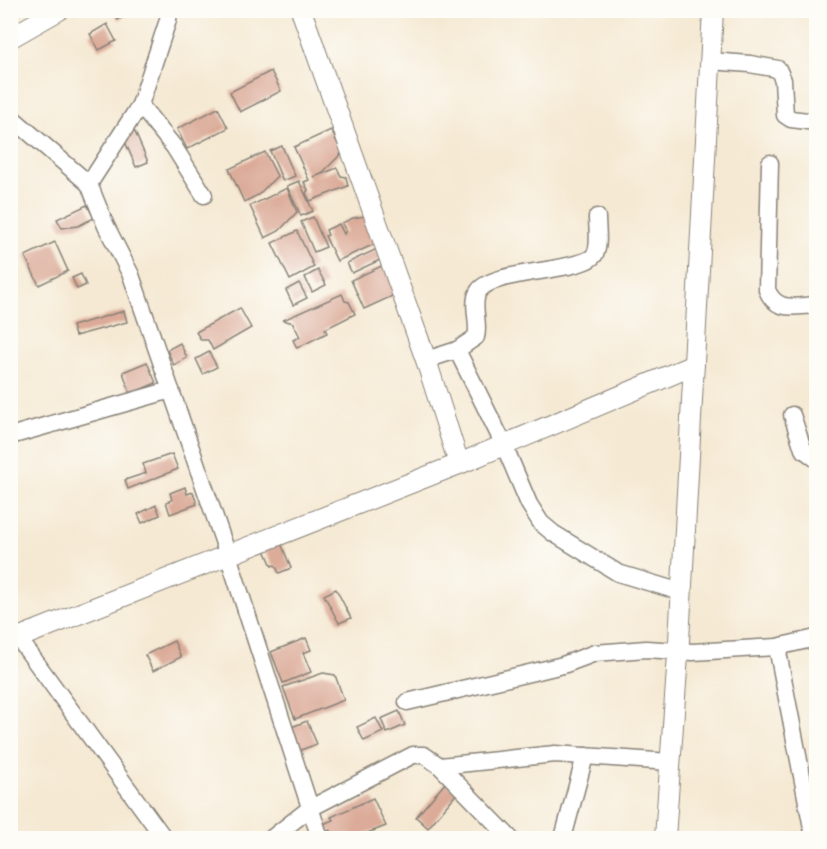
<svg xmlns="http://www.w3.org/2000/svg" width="827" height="849" font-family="Delius,sans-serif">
<rect width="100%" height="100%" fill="#fdfcf7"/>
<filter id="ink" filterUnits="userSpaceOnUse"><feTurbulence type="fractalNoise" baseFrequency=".0167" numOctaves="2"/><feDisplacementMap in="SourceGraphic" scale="12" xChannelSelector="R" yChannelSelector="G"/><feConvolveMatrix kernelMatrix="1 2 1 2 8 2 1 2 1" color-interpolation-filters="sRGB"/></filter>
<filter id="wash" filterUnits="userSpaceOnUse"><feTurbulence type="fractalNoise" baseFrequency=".008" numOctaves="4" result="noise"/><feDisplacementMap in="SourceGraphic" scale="24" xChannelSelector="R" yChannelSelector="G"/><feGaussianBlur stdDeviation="1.35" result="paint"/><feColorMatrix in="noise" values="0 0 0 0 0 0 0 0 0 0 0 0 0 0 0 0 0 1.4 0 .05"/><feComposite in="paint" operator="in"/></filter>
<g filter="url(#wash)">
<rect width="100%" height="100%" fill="#f5e9d3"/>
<g id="blocks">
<g fill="#dbaa98">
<path d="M113 10H134L118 20Z"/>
<path d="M107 24 116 41 99 50 90 34Z"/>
<path d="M271 71 281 91 240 112 230 92Z"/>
<path d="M218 108 228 128 187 149 177 129Z"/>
<path d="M331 130 342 153 323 172 314 177 337 168 341 176 346 177 348 186 310 201 306 193 308 190 304 182 309 180 294 147Z"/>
<path d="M135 132 148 162 136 167 123 137Z"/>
<path d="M282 146 295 176 283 181 270 151Z"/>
<path d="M265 152 277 176 258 195 244 202 229 169Z"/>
<path d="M299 181 313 211 301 216 287 186Z"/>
<path d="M287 188 297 212 279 231 265 238 250 206Z"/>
<path d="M87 205 94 218 78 226 62 228 57 219Z"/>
<path d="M365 216 377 243 337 261 325 236 328 235 326 230 339 224 344 234 346 231 342 223 353 218Z"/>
<path d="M313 217 326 247 314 252 301 222Z"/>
<path d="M297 231 314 267 290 280 272 243Z"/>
<path d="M55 242 68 271 39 285 25 256Z"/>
<path d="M379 248 382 259 352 273 347 263Z"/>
<path d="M386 264 399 293 364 309 351 280Z"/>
<path d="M318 270 326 285 312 292 305 277Z"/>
<path d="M81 274 86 285 77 289 72 278Z"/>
<path d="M299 283 307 298 293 305 286 290Z"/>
<path d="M342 294 345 301 349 302 355 314 325 329 327 333 297 348 293 340 300 337 293 323 283 320Z"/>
<path d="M240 308 251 328 213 350 208 340H201L196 332Z"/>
<path d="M124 311 127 322 75 336 72 326Z"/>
<path d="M180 343 187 358 174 365 167 350Z"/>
<path d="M209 352 217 367 203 374 196 359Z"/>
<path d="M147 362 156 383 130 394 123 372Z"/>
<path d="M172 454 178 469 128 489 125 480 146 473 143 464Z"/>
<path d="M185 487 187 494 193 492 197 504 170 514 166 502 172 500 170 493Z"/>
<path d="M156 505 160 515 142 523 138 514Z"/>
<path d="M281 543 291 568 279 573 275 565 272 566 265 550Z"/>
<path d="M336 589 351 618 339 623 324 595Z"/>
<path d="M306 638 311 650 303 653 311 672 283 683 271 652Z"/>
<path d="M174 641 181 657 153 671 145 655Z"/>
<path d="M323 673 335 675 344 700 295 719 283 687Z"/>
<path d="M399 711 405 725 387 733 381 719Z"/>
<path d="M376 718 383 732 364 741 357 727Z"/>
<path d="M307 721 317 744 298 751 289 728Z"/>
<path d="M446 782 458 792 428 828 416 817Z"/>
<path d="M373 798 386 826 354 838H334L330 830 325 833 321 825 333 820 331 817Z"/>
</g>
</g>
</g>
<g filter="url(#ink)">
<use href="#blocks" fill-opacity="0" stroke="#888278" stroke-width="1.5"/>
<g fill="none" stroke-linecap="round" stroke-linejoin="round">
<g stroke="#888278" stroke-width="19">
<g id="minor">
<path d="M710 61 750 64 778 69 783 80 785 115 791 119 816 122"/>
<path d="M140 105 174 147 204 195"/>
<path d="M10 116 89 184 106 226 131 275 228 555 320 838"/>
<path d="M770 163 767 290C777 313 795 306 816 305"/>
<path d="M89 184 140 105 168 20 169 10"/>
<path d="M457 350 504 445 529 504 541 523 553 533 618 573 681 592"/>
<path d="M426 360 457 350 476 337C480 323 471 305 478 292 490 269 584 273 595 254 600 245 597 228 597 217"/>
<path d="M792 415 803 449 816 459"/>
<path d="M10 436 171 390"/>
<path d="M19 639 164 838"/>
<path d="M777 647 813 833 812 838"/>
<path d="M407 702 563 665 595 653 646 649 693 652 777 647 816 638"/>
<path d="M272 838 309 809 413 755H424L440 766"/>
<path d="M510 838 440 766 555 754 670 762"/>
<path d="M563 838 585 756"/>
</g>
</g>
<g stroke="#888278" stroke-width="22">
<g id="tertiary">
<path d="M301 10 426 360 459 464"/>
<path d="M10 38 59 10"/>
<path d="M10 641 459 464 694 365"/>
<path d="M665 838 679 641 713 10"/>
</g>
</g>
<use href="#minor" stroke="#fff" stroke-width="16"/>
<use href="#tertiary" stroke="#fff" stroke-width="20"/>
</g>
</g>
<rect width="827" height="849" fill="none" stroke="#fdfcf7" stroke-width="36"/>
</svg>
